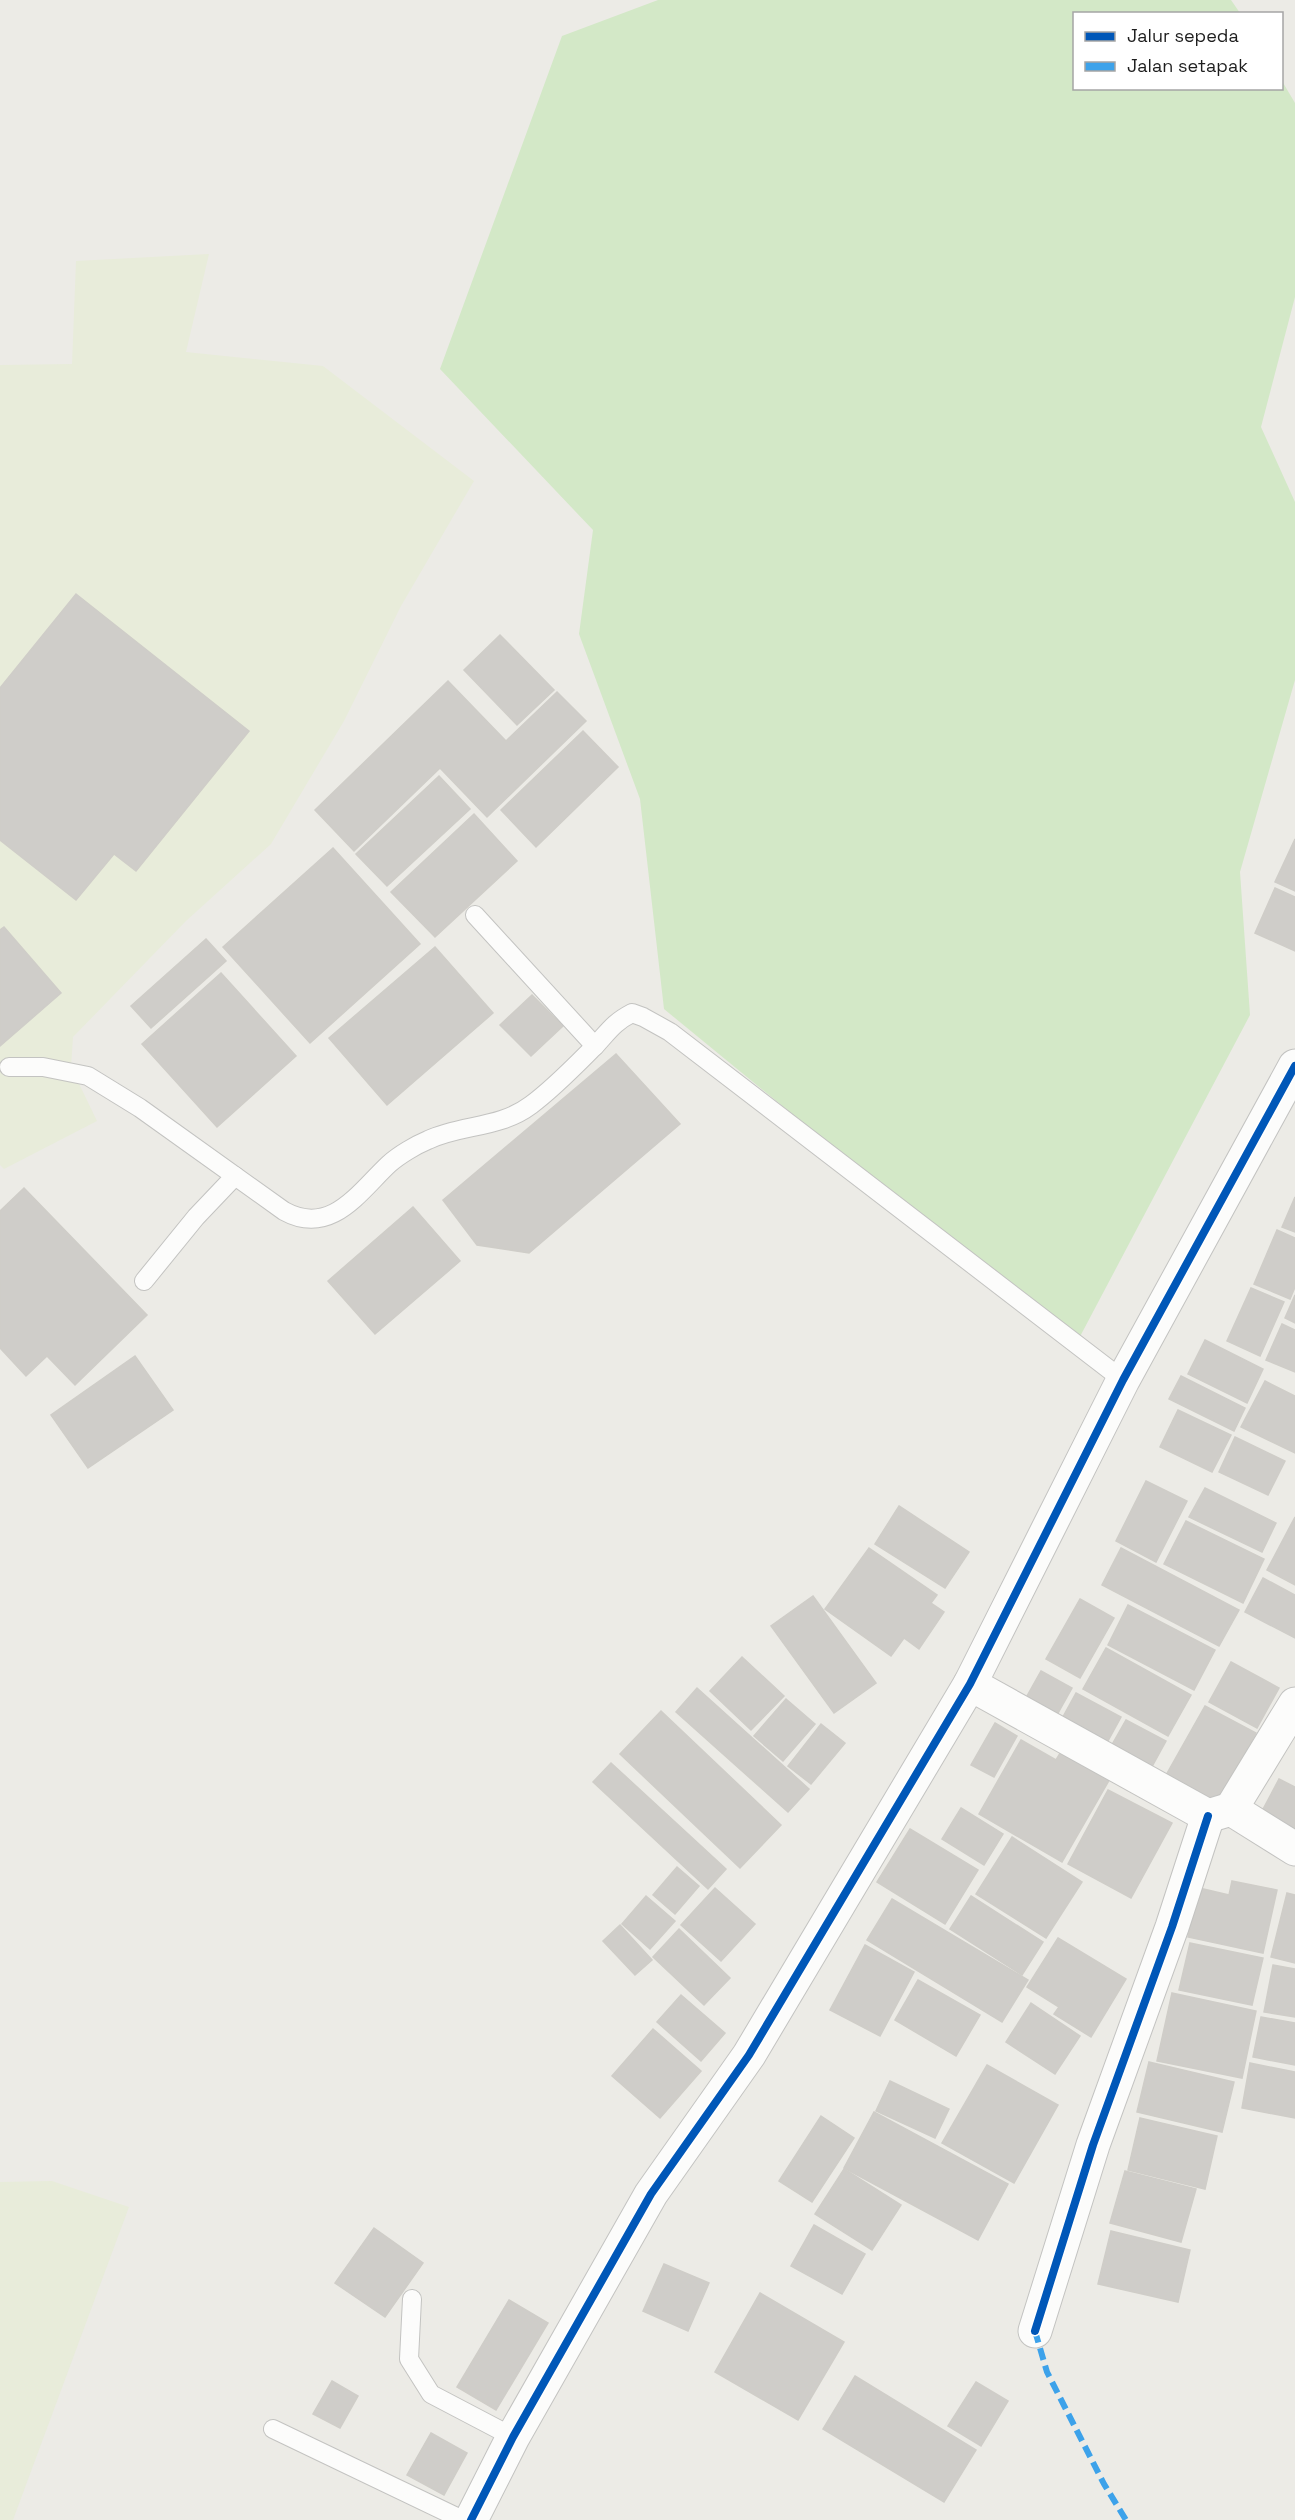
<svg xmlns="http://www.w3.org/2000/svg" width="1295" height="2520" font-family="'Space Grotesk',sans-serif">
<rect width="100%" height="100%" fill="#ecebe6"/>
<g fill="#e8ecda">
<path d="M209 254 186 352 323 366 474 481 401 606 344 721 271 844 186 921 73 1037 71 1067 97 1121 4 1169 0 1165V365L72 364 76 261Z"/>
<path d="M52 2181 129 2207 13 2520H0V2182Z"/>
</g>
<path fill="#d3e8c7" d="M658 0H1231L1240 13 1074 14V88H1282V81L1295 103V297L1261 427 1295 502V680L1240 872 1250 1015 1075 1346 664 1009 640 799 579 634 593 530 440 369 562 36Z"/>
<g fill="#cfcdc9" stroke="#cfcdc8" stroke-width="1.5">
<path d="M76 594 249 731 136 871 114 854 76 900 0 840V688Z"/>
<path d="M500 635 554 690 517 725 464 670Z"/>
<path d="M448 681 506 741 557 692 586 721 487 817 440 768 354 851 315 810Z"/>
<path d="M583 731 618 767 536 847 501 810Z"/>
<path d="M439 776 470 809 387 886 356 854Z"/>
<path d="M474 814 517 861 435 937 391 892Z"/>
<path d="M1295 839V891L1275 882Z"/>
<path d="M333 848 420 944 310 1043 223 947Z"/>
<path d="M1275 888 1295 897V951L1255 933Z"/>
<path d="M4 927 61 993 0 1046V930Z"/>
<path d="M206 939 226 961 151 1028 131 1006Z"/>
<path d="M435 947 493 1013 387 1105 329 1038Z"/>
<path d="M221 973 296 1056 217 1127 142 1044Z"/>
<path d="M532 995 563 1026 531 1056 500 1025Z"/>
<path d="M616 1054 680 1124 529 1253 477 1245 443 1200Z"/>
<path d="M24 1188 147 1315 75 1385 47 1356 26 1376 0 1348V1211Z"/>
<path d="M1295 1197V1232L1282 1227Z"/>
<path d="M413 1207 460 1261 375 1334 328 1281Z"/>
<path d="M1277 1230 1295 1238V1287L1290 1299 1254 1284Z"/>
<path d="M1251 1288 1284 1302 1260 1356 1227 1341Z"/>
<path d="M1295 1295V1323L1285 1318Z"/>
<path d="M1282 1324 1295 1330V1372L1266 1360Z"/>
<path d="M1205 1340 1263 1369 1247 1403 1188 1374Z"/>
<path d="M135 1356 173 1410 88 1468 51 1415Z"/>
<path d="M1181 1376 1245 1408 1234 1431 1169 1399Z"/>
<path d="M1265 1381 1295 1396V1453L1241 1427Z"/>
<path d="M1178 1410 1231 1435 1212 1472 1160 1447Z"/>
<path d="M1235 1437 1285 1461 1268 1495 1219 1472Z"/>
<path d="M1146 1481 1187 1501 1156 1562 1116 1541Z"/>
<path d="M1205 1488 1276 1523 1262 1552 1189 1517Z"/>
<path d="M899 1506 969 1552 945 1588 875 1544Z"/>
<path d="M1295 1517V1585L1267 1570Z"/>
<path d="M1186 1521 1264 1559 1243 1603 1164 1564Z"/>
<path d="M869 1548 937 1595 931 1603 944 1612 919 1649 904 1638 891 1656 825 1609Z"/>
<path d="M1121 1548 1239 1610 1219 1646 1102 1585Z"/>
<path d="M1263 1578 1295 1595V1638L1245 1612Z"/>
<path d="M813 1596 876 1683 834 1713 771 1626Z"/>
<path d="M1080 1599 1114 1618 1080 1678 1046 1659Z"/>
<path d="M1128 1605 1215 1650 1194 1690 1108 1645Z"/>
<path d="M1106 1648 1191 1695 1168 1736 1083 1689Z"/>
<path d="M742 1657 784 1696 751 1730 710 1691Z"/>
<path d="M1231 1662 1279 1688 1257 1728 1209 1702Z"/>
<path d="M1041 1671 1072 1688 1053 1722 1022 1705Z"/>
<path d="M697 1688 809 1789 788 1812 676 1712Z"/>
<path d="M1076 1693 1121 1717 1103 1750 1058 1726Z"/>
<path d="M786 1699 815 1724 783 1761 754 1736Z"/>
<path d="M1205 1706 1256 1733 1215 1805 1165 1777Z"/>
<path d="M661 1711 781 1825 740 1868 620 1754Z"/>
<path d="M1126 1720 1166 1741 1149 1772 1109 1750Z"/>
<path d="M995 1723 1017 1736 994 1777 971 1765Z"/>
<path d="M821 1724 845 1743 811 1784 788 1766Z"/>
<path d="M1021 1740 1056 1760 1062 1750 1111 1777 1062 1862 979 1814Z"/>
<path d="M611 1763 726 1869 708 1889 593 1782Z"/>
<path d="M1279 1779 1295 1787V1833L1260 1815Z"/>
<path d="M1108 1790 1172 1823 1131 1898 1068 1864Z"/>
<path d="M961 1808 1003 1834 984 1865 942 1839Z"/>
<path d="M910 1829 978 1870 945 1924 877 1882Z"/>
<path d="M1012 1837 1082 1882 1046 1938 976 1894Z"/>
<path d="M677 1867 699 1886 675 1914 653 1895Z"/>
<path d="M1232 1881 1277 1890 1263 1953 1188 1937 1199 1888 1229 1895Z"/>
<path d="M715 1888 755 1924 721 1961 681 1925Z"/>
<path d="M1287 1893 1295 1895V1963L1271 1957Z"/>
<path d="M646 1896 675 1921 650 1949 622 1924Z"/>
<path d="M971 1896 1043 1942 1022 1975 950 1929Z"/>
<path d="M892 1899 1028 1980 1002 2022 867 1940Z"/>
<path d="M620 1925 652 1960 635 1975 603 1941Z"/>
<path d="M679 1929 730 1978 704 2005 653 1957Z"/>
<path d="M1058 1938 1126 1979 1091 2037 1054 2014 1059 2007 1027 1987Z"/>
<path d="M1190 1943 1263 1958 1252 2005 1179 1990Z"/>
<path d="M865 1945 914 1972 880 2036 830 2010Z"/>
<path d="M1273 1965 1295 1969V2017L1264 2012Z"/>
<path d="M918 1980 980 2015 956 2056 895 2020Z"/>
<path d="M1172 1993 1256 2011 1242 2078 1157 2061Z"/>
<path d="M681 1995 725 2033 701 2061 657 2022Z"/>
<path d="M1031 2003 1080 2036 1055 2074 1006 2042Z"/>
<path d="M1261 2017 1295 2023V2065L1253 2057Z"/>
<path d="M653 2029 701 2071 660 2118 612 2076Z"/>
<path d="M1149 2062 1234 2082 1222 2132 1137 2112Z"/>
<path d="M1250 2063 1295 2072V2118L1242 2108Z"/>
<path d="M987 2065 1058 2105 1014 2183 942 2143Z"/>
<path d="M890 2081 949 2109 935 2138 876 2111Z"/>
<path d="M874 2112 1008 2184 978 2240 844 2168Z"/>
<path d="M821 2116 854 2138 812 2202 779 2181Z"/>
<path d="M1140 2118 1217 2136 1205 2189 1128 2170Z"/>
<path d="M844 2169 901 2205 872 2250 815 2214Z"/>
<path d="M1125 2171 1196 2189 1181 2242 1110 2223Z"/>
<path d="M814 2225 865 2254 842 2294 791 2266Z"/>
<path d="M374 2228 423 2263 385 2317 335 2283Z"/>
<path d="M1111 2231 1190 2250 1178 2302 1098 2284Z"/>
<path d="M664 2264 709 2283 688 2331 643 2311Z"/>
<path d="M760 2293 844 2342 798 2420 715 2372Z"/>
<path d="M509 2300 548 2323 496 2410 457 2387Z"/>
<path d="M855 2376 976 2450 944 2502 823 2429Z"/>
<path d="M332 2381 358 2396 340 2428 313 2414Z"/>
<path d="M976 2382 1008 2401 981 2446 948 2426Z"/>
<path d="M431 2433 467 2453 444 2495 407 2475Z"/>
</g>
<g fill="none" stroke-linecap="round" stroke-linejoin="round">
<g stroke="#c3c3c1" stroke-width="20">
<g id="service">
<path d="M475 915 595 1046"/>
<path d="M9 1067H43L88 1076 140 1108 284 1211C331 1237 359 1192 389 1164 399 1155 416 1145 428 1140 462 1124 499 1129 531 1105 554 1088 575 1066 595 1046 609 1031 613 1023 632 1013L643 1017 670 1032 1123 1380"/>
<path d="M144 1281 196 1217 235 1176"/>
<path d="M412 2299 409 2359 431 2394 513 2437"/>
<path d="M273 2429 463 2520"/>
</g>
</g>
<g stroke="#c3c3c1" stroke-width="35">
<g id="minor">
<path d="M970 1684 1208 1816 1231 1809 1295 1849"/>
<path d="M1231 1809 1295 1704"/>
<path d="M1035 2331 1093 2145 1172 1927 1208 1816"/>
</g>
</g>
<g stroke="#c3c3c1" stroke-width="35">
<path id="tertiary" d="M471 2520 513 2437 651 2194 749 2055 970 1684 1123 1380 1295 1066"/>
</g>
<use href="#service" stroke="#fcfcfb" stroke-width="18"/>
<use href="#minor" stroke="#fcfcfb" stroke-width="33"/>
<use href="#tertiary" stroke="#fcfcfb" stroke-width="33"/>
<path stroke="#3da2ea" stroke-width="6" stroke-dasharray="12 6" stroke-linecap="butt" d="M1035 2331 1047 2372 1104 2484 1126 2520"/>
<g stroke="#fff" stroke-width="11">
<g id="cycleway">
<path d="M1035 2331 1093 2145 1172 1927 1208 1816"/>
<path d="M471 2520 513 2437 651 2194 749 2055 970 1684 1123 1380 1295 1066"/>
</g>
</g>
<use href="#cycleway" stroke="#0057b8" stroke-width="8"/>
</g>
<rect x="1073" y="12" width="210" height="78" fill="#ffffff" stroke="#a5a5a5" stroke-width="1.5"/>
<rect x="1085" y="32" width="30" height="9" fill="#0057b8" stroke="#a5a5a5" stroke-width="1.5"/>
<text x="1127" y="42" font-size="18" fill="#1e1e1e">Jalur sepeda</text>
<rect x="1085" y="62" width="30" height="9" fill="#3da2ea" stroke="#a5a5a5" stroke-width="1.5"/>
<text x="1127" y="72" font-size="18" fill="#1e1e1e">Jalan setapak</text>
</svg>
